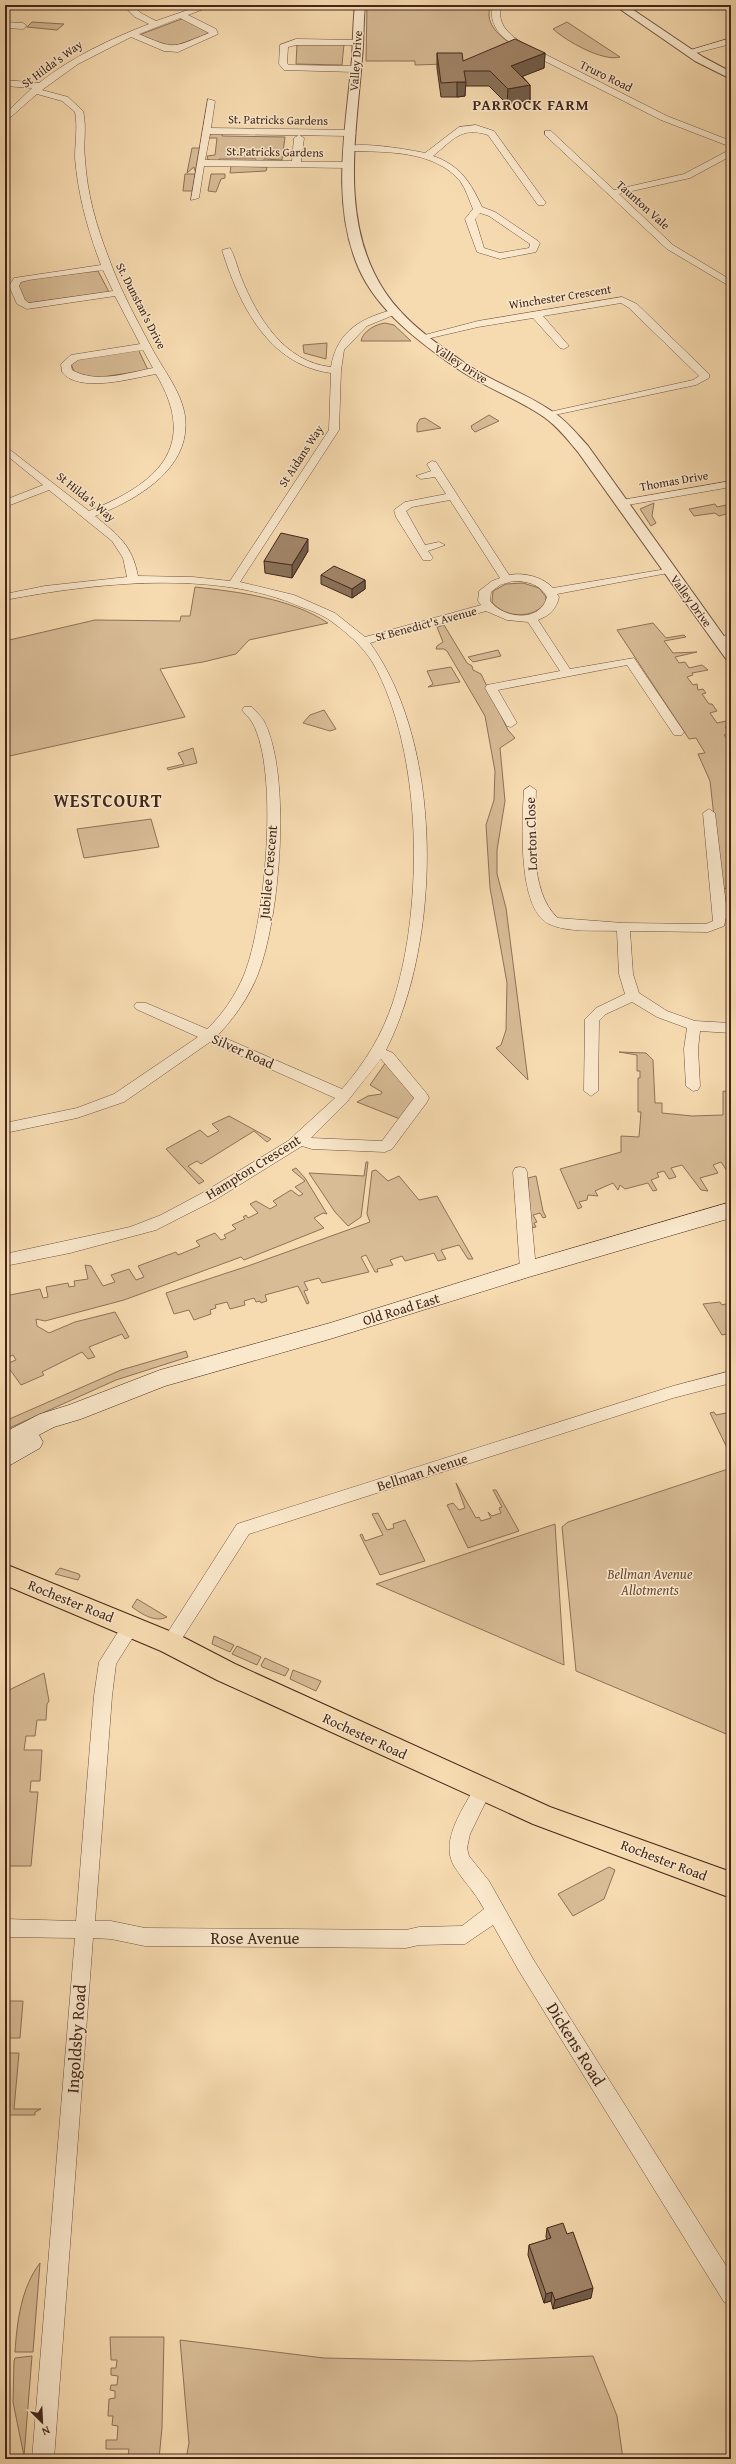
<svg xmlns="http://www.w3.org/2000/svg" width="736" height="2464" font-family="'Gentium Book Plus',serif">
<rect width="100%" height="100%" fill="#f7dbb0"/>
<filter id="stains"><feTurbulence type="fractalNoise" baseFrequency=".005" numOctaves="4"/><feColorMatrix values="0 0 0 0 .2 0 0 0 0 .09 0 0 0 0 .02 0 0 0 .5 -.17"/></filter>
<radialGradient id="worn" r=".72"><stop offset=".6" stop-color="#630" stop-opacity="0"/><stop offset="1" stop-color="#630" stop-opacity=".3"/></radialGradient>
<g fill="#d8bc96" stroke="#8e7158">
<path d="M367 5H491C484 22 497 34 510 43L478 63 415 65V61H366Z"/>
<path d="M184 18 210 33 172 47 139 35Z"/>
<path d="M32 22 64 24 57 30 27 27Z"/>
<path d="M567 22 620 57C603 62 566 41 553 29Z"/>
<path d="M297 44H344L342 65 296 64Z"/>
<path d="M223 132 222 136 285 137 282 160 264 159 263 163H255L256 159H219V162L208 160 207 156 215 155 217 138H209L210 134Z"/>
<path d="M192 148H200L196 174 194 167 187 173Z"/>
<path d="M231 166 267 167 266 171 230 173Z"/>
<path d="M185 174H196L194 191H183Z"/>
<path d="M211 174H225V178L221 179 216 192 208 191Z"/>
<path d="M98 271 109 292 29 303 25 301 17 284 29 279Z"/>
<path d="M385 323 394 325 411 341H361C363 331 376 324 385 323Z"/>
<path d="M327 343 326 359 304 353 303 345Z"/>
<path d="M138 349 148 370 102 377 76 376 71 364 78 359Z"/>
<path d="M489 415 499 421 475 432 472 429 471 426Z"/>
<path d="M425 418 441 428 417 432V424L420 419Z"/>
<path d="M654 503 652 516 656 523 651 526 640 509Z"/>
<path d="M715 504 717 507 726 505 730 513 719 516 715 513 694 516 689 509Z"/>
<path d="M523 583 539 588 546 597V602C534 620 504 618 492 602L493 591 506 584Z"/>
<path d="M195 587C239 592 290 598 328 623L249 640 236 654 203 662 160 669 185 717 5 757V641L95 620 180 621 181 616H190Z"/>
<path d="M653 623 666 638 684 635 686 637 664 641 673 653 697 652 675 657 679 663 685 662 689 668 702 665 708 670 692 673 693 675 687 677 693 685 697 684 698 690 703 689 706 693 702 694 709 704H712L717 711 710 713 717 723 731 720V726L725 727 730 734 724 735 728 741H731V743L727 744 731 751V889L722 888 710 781 698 754 705 753 696 738 689 739 617 630Z"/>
<path d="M444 625 467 663 472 666 473 670 481 674 508 730 515 738 500 748 505 801 497 850V874L506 908 528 1080 496 1048 501 1045 506 1030 507 983 490 888 486 825 494 800 495 771 485 716 447 651 444 649H436L437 646 443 642 437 627Z"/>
<path d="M498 650 501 656 473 662 468 657Z"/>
<path d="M451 667 460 682 428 687 433 684 427 671Z"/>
<path d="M324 710 336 729 330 731 303 723 310 715Z"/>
<path d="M193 748 197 763 168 770 167 768 184 764 178 753Z"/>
<path d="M151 819 159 847 84 858 77 829Z"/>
<path d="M619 1052 646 1053 653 1060 655 1103H662V1113L692 1116 723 1115V1091L731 1092V1163L726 1164 731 1172V1177L721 1162 713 1165 718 1173 700 1178 708 1191 701 1190 682 1165 671 1168 676 1177 669 1179 664 1171 657 1173 659 1177 651 1180 657 1190 653 1191 648 1183 625 1189 620 1185 618 1190 613 1183 595 1191 598 1196 588 1195 587 1200 579 1202 582 1207 578 1209 560 1169 621 1152V1136L639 1137 641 1112H638V1078H640V1071H637V1055Z"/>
<path d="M386 1062 417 1097 400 1119 357 1102 368 1096 381 1094 382 1092 370 1085Z"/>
<path d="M229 1116 271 1139 267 1142 254 1131 201 1164 197 1161 188 1166 204 1181 199 1184 166 1149 200 1130 208 1137 219 1131 212 1124Z"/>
<path d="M366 1162H368L361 1217 348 1226 335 1212 309 1173 364 1176Z"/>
<path d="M296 1168 305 1178 327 1214 323 1213 314 1218 324 1228 244 1260 241 1257 124 1300 45 1321 36 1319 37 1326 49 1333 75 1322 115 1312 129 1337 125 1339 122 1334 89 1347 95 1357 88 1359 82 1352 42 1372 44 1375 21 1385 6 1364 16 1360 13 1355 5 1359V1353L7 1352 5 1296 40 1289 43 1298 48 1297 46 1287 68 1283 69 1287 75 1286 74 1281 88 1279 85 1265 91 1266 103 1286 115 1282 111 1275 129 1269 136 1280 144 1277 138 1266 176 1252 178 1255 200 1246 196 1241 215 1233 221 1240 226 1238 224 1235 236 1229 232 1225 245 1219 243 1217 246 1215 248 1218 258 1213 250 1204 256 1201 270 1209 277 1205 273 1201 291 1190 299 1196 303 1194 295 1187 305 1181 292 1170Z"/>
<path d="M376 1170 388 1181 399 1176 419 1200 437 1196 473 1259H468L459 1245 441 1250 446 1259 438 1261 434 1253 405 1261 402 1256 390 1260 393 1265 377 1269 378 1272H375L366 1255 361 1257 369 1272 322 1283 319 1278 304 1282 308 1290 304 1291 309 1303 307 1304 298 1286 265 1295 267 1301 261 1303 260 1301 256 1302 254 1298 244 1301 245 1305 230 1309 227 1302 215 1305 216 1308 210 1310 211 1314 194 1320 189 1310 174 1314 166 1293 248 1266 370 1222 367 1214 372 1171Z"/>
<path d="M536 1176 543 1211 546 1217 543 1218 540 1213 533 1215 537 1222 534 1223 536 1227 530 1228 528 1178Z"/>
<path d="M731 1297V1333L722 1335 703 1304 720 1302 722 1305 729 1303 727 1300Z"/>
<path d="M186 1351 188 1357 116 1380 5 1430V1421L121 1370Z"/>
<path d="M714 1412 716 1415 731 1412V1456L710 1413Z"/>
<path d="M731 1468V1736L576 1671 562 1527 568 1522Z"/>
<path d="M456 1483 476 1518 479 1517 481 1521 491 1518 488 1512 492 1516 501 1513 499 1508 502 1507 493 1490H496L519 1531 468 1548 447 1505 453 1503 459 1510 465 1508Z"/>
<path d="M378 1513 387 1530 394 1528 393 1524 405 1520 425 1561 380 1575 360 1535 362 1534 365 1541 383 1535 372 1514Z"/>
<path d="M555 1524 564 1665 376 1584Z"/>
<path d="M60 1568 79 1574 80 1576 78 1580 55 1574Z"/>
<path d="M137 1599 167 1617C155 1623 142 1614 132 1607Z"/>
<path d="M214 1636 234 1645 230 1652 212 1644Z"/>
<path d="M237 1646 261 1657 257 1665 232 1654Z"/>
<path d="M265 1658 289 1669 285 1676 262 1667 261 1665Z"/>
<path d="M293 1670 321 1681 316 1691 290 1679Z"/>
<path d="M44 1673 49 1701 47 1704 46 1720H37L35 1736H26L24 1750H42L40 1781H31L30 1792H38L31 1866H5V1692Z"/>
<path d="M609 1867 615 1870 604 1899 573 1916 558 1894Z"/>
<path d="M5 2001H23L20 2038H5Z"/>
<path d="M5 2053H19L14 2109H41L35 2112V2115H5Z"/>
<path d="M40 2263 33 2352H15C17 2322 21 2288 40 2263Z"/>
<path d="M110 2337H164L162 2428 159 2459H113L114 2456H128L129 2449H106V2440H117L118 2426 112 2425 113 2416H108L109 2399 115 2398V2391L110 2390 111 2385H117L118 2376 111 2375V2368H116L117 2360H111Z"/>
<path d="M180 2340 324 2358 471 2361 593 2356 617 2416 623 2459H186L189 2443Z"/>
<path d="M32 2356 24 2456 13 2402 14 2361 15 2358Z"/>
</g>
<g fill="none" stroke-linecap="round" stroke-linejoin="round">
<g stroke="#705340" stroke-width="1">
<g id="minor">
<path d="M123 5H132L141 13 156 21 202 5H214L188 15 216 29 218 34 178 52 164 51 131 37 78 64 42 90 68 97 83 111C87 127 83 143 85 159 87 193 96 225 108 256 120 290 138 322 155 354 166 373 182 394 185 416 192 469 136 500 95 516 119 536 132 545 138 576L193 577 230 581 329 430 331 373C268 365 239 304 222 250L230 248C235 256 237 267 241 277 257 317 284 362 331 367 337 330 363 317 396 309L401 312 367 326 344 350 341 370 339 430 240 582 294 595 335 613 365 637 481 605 478 601 479 591 492 581 500 578 450 500 412 507 406 511 425 545 439 542 445 545 428 551 433 558 431 560H423L396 517 394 510 405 502 446 494 435 477 421 479 416 476 431 471 427 464 432 461 436 462 509 575C524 572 543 577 553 588L672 568 674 570 668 573 557 594 559 597C556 610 550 615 538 620L570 669 634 658 684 732 682 735H674L627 665 498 690 517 723 511 727 507 726 485 688 487 685 560 671 528 622 507 620 486 611 370 643C444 745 442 940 386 1050L393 1053 427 1094 429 1098 427 1102 392 1149 385 1152 312 1149 302 1146 215 1200 156 1230 70 1253 5 1266V1254L130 1227 161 1215 204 1192 288 1141 335 1098 210 1042 124 1102 77 1118 5 1133V1123L77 1108 114 1094 198 1037 136 1009 134 1006 136 1003H146L207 1029C223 1014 235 996 244 975 265 923 280 771 252 722 249 717 245 714 242 710L244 707H252C256 712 261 716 264 721 292 775 280 918 258 974 249 997 235 1017 218 1035L342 1089C365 1063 382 1035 393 1002 424 907 423 752 373 663 362 645 345 631 328 619 320 614 310 610 301 607 216 569 94 583 5 600V594L45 586 127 577 123 558 112 541 49 490 5 507V500L43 485 5 454V446L89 511C156 484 200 448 156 374 133 378 79 394 62 372L61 364 71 355 140 344 115 296 27 309 17 304 9 286 14 278 101 265C88 231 78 195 75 158 75 142 78 127 75 112L62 101 37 94 5 122V114L32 88 5 86V80L39 83C72 57 110 39 149 24L135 17ZM180 18 209 33C172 48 176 50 139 34ZM103 270 113 291 29 303 25 300 19 286 21 282 29 280ZM143 350 153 368C127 373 97 384 72 370L71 365 78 360ZM513 581C527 581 540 584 547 597 540 623 504 619 490 601L491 592 500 585ZM381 1059 414 1098 382 1141 311 1138 346 1103Z"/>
<path d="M493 5H501C497 23 507 33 521 42L667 116 731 141V147L661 120 515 46C500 36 488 24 493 5Z"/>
<path d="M5 22 23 23 27 26 23 29 5 28Z"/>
<path d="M731 38V44L688 55 684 52Z"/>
<path d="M296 39 360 40 361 42 357 45H296L288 47 287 63 289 65 355 66 359 69 355 72 284 70 279 64 280 45Z"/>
<path d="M208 99 215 101 211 128 351 130 356 133 351 136 210 134 205 160 292 161 294 138 299 135 304 138 301 162H349L354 165 349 168 204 166 199 198 191 200Z"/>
<path d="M476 125 494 131 546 203 544 205H538L488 135C461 126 453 140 433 156 460 165 471 183 482 207L495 212 538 241 540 243 536 252 500 259 477 252 465 219 473 209C469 200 466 189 460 181 434 150 386 152 350 151L345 148C354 140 412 150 425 153L459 127ZM480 213 489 216 530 244 529 248 500 253 484 248 475 219Z"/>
<path d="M545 131H551L614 190 684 174 731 149V156L690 178 619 194 673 245 731 280V287L667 249 545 135Z"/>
<path d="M622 297 637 304 709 374V378L696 385 545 417V413L693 380 699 376 629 308 621 303 543 316 569 346 564 349 560 348 533 318 478 327 422 340 417 337 478 321Z"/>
<path d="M731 481V487L622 506 616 503 622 500Z"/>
<path d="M731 634V642L720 644 714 640 716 638Z"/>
<path d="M530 786 536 790C535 827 528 892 558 918L623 923 706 924 713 921 703 813 709 809 715 813 727 913 724 926 708 932 630 931 633 974 639 993 667 1011 695 1021 731 1023V1033L700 1031 698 1049 700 1086 698 1090 693 1091 686 1086 684 1049 687 1028 657 1017 632 1002 606 1014 599 1021 598 1091 591 1096 584 1091 585 1019 596 1008 625 994 619 974 617 931C597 930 568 933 549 924 517 909 522 821 524 790Z"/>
<path d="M520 1167 525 1168 527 1172 536 1269 533 1273H523L520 1269 513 1172 515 1168Z"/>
<path d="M731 1371V1383L673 1398 249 1534 176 1648 170 1650 164 1648 161 1643 237 1524 673 1386Z"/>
<path d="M131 1619 137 1621 140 1626 116 1664 112 1696 95 1921H111L145 1928 406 1930 419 1927 462 1926 484 1909C476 1893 463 1881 454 1866 439 1840 465 1806 477 1783L483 1781 489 1783 492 1789 470 1834 467 1848 469 1856 489 1881 533 1959 730 2272 731 2305 724 2302 519 1971 493 1925 465 1944 419 1945 406 1948 145 1946 111 1939 93 1938 54 2459H32L75 1938 5 1937V1919L76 1921 94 1696 99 1662 125 1621Z"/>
</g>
</g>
<g stroke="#705340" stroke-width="2">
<g id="tertiary">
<path d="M355 5H365C363 23 364 41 362 59 356 137 339 223 385 292 405 322 437 344 466 364 494 383 526 393 553 412 567 421 577 434 588 446L731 646V660L726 659 578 452C568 440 558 427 544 417 517 398 483 387 455 367 418 341 378 311 359 269 330 203 346 128 352 59 353 41 353 23 355 5Z"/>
<path d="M614 5H626L703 57 731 72V79L695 61Z"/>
</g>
</g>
<g stroke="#43261a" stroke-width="1">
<path id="secondary" d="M731 1202V1218L529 1277 330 1339 165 1386 81 1419 54 1427 39 1435 43 1442 40 1448 5 1468V1432L40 1414 69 1405 160 1370 330 1323 528 1261Z"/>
</g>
<g stroke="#43261a" stroke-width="2">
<path id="primary" d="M5 1564 179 1635 235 1664 550 1807 731 1872V1898L533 1824 217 1680 161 1651 5 1585Z"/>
</g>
<use href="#minor" fill="#fae8cc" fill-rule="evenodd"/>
<use href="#tertiary" fill="#fae8cc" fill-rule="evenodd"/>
<use href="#secondary" fill="#fae8cc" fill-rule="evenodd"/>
<use href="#primary" fill="#f7dbb0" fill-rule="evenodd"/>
</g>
<g fill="#8a7259" stroke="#43261a">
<path d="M437 53 463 61 545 53 544 68 522 76 530 85V100L507 104 489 86H465V96L457 97H441L437 68Z"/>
<path d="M308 551 292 578 265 573 264 561Z"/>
<path d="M321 575 365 580V589L352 598 321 584Z"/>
<path d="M547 2228 567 2234 591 2298 553 2309 551 2301 544 2303 528 2255 529 2245 547 2240 546 2237Z"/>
</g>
<g fill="#715c49" stroke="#43261a">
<path d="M545 53 544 68 511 81V66Z"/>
<path d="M457 82H466L465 96 457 97Z"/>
<path d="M530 85V100L507 104 508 89Z"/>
<path d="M308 539V551L292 578V565Z"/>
<path d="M365 580V589L352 598V589Z"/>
<path d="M593 2288 591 2298 553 2309 555 2300Z"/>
<path d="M552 2292 551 2301 544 2303 546 2294Z"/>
</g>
<g fill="#a18468" stroke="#43261a">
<path d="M515 39 545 53 511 66 530 85 508 89 490 71H464L466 82H457L441 83 437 53H462L463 61Z"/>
<path d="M281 533 308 539 292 565 264 561Z"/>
<path d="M334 566 365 580 352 589 321 575Z"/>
<path d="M563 2223 567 2234 573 2232 593 2288 555 2300 552 2292 546 2294 529 2245 551 2238 547 2228Z"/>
</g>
<g text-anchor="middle" stroke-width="3" stroke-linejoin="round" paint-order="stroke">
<g font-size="12" fill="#43261a" stroke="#fae8cc">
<text transform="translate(356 61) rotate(-86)" y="4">Valley Drive</text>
<text transform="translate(52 64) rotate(-36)" y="4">St Hilda's Way</text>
<text transform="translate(606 76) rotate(26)" y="4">Truro Road</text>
<text transform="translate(278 120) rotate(1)" y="4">St. Patricks Gardens</text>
<text transform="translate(275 152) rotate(1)" y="4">St.Patricks Gardens</text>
<text transform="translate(643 205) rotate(42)" y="4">Taunton Vale</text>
<text transform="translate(560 297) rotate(-9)" y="4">Winchester Crescent</text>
<text transform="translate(141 306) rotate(63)" y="4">St. Dunstan's Drive</text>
<text transform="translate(461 364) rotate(33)" y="4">Valley Drive</text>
<text transform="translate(301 456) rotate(-57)" y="4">St Aidans Way</text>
<text transform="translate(674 481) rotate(-10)" y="4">Thomas Drive</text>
<text transform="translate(86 497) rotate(39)" y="4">St Hilda's Way</text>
<text transform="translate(691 601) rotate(54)" y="4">Valley Drive</text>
<text transform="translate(426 624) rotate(-15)" y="4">St Benedict's Avenue</text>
</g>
<g font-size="14" fill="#43261a" stroke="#fae8cc">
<text transform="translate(531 834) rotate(-92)" y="5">Lorton Close</text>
<text transform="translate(268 872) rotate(-85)" y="5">Jubilee Crescent</text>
<text transform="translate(243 1051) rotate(24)" y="5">Silver Road</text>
<text transform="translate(253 1167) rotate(-32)" y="5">Hampton Crescent</text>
<text transform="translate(401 1309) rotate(-17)" y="5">Old Road East</text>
<text transform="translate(422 1472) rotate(-18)" y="5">Bellman Avenue</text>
<text transform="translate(71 1601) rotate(22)" y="5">Rochester Road</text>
<text transform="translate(365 1736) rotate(25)" y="5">Rochester Road</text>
<text transform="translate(664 1860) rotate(21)" y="5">Rochester Road</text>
</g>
<g font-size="14" font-style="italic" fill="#684c39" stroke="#fae8cc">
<text x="650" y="1579">Bellman Avenue<tspan x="650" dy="16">Allotments</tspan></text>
</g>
<g font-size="15" font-weight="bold" letter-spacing="1" fill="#43261a" stroke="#fae8cc">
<text x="531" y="110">PARROCK FARM</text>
</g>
<g font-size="17" fill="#43261a" stroke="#fae8cc">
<text x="255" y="1944">Rose Avenue</text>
<text transform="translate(76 2039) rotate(-86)" y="6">Ingoldsby Road</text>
<text transform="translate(576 2044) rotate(58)" y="6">Dickens Road</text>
</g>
<g font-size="18" font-weight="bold" letter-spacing="1" fill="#43261a" stroke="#fae8cc">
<text x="108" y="807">WESTCOURT</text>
</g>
</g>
<rect width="736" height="2464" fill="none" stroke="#f7dbb0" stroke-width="20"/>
<rect x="6" y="6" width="724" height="2452" fill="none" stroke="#43261a" stroke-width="2"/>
<rect x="10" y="10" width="716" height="2444" fill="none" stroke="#43261a"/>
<g transform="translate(42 2422) rotate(156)" stroke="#fae8cc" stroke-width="3" paint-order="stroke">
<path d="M0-3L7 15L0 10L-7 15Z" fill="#43261a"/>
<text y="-6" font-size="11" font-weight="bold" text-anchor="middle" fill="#43261a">N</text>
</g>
<rect width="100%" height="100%" filter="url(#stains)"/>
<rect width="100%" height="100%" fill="url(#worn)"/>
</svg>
